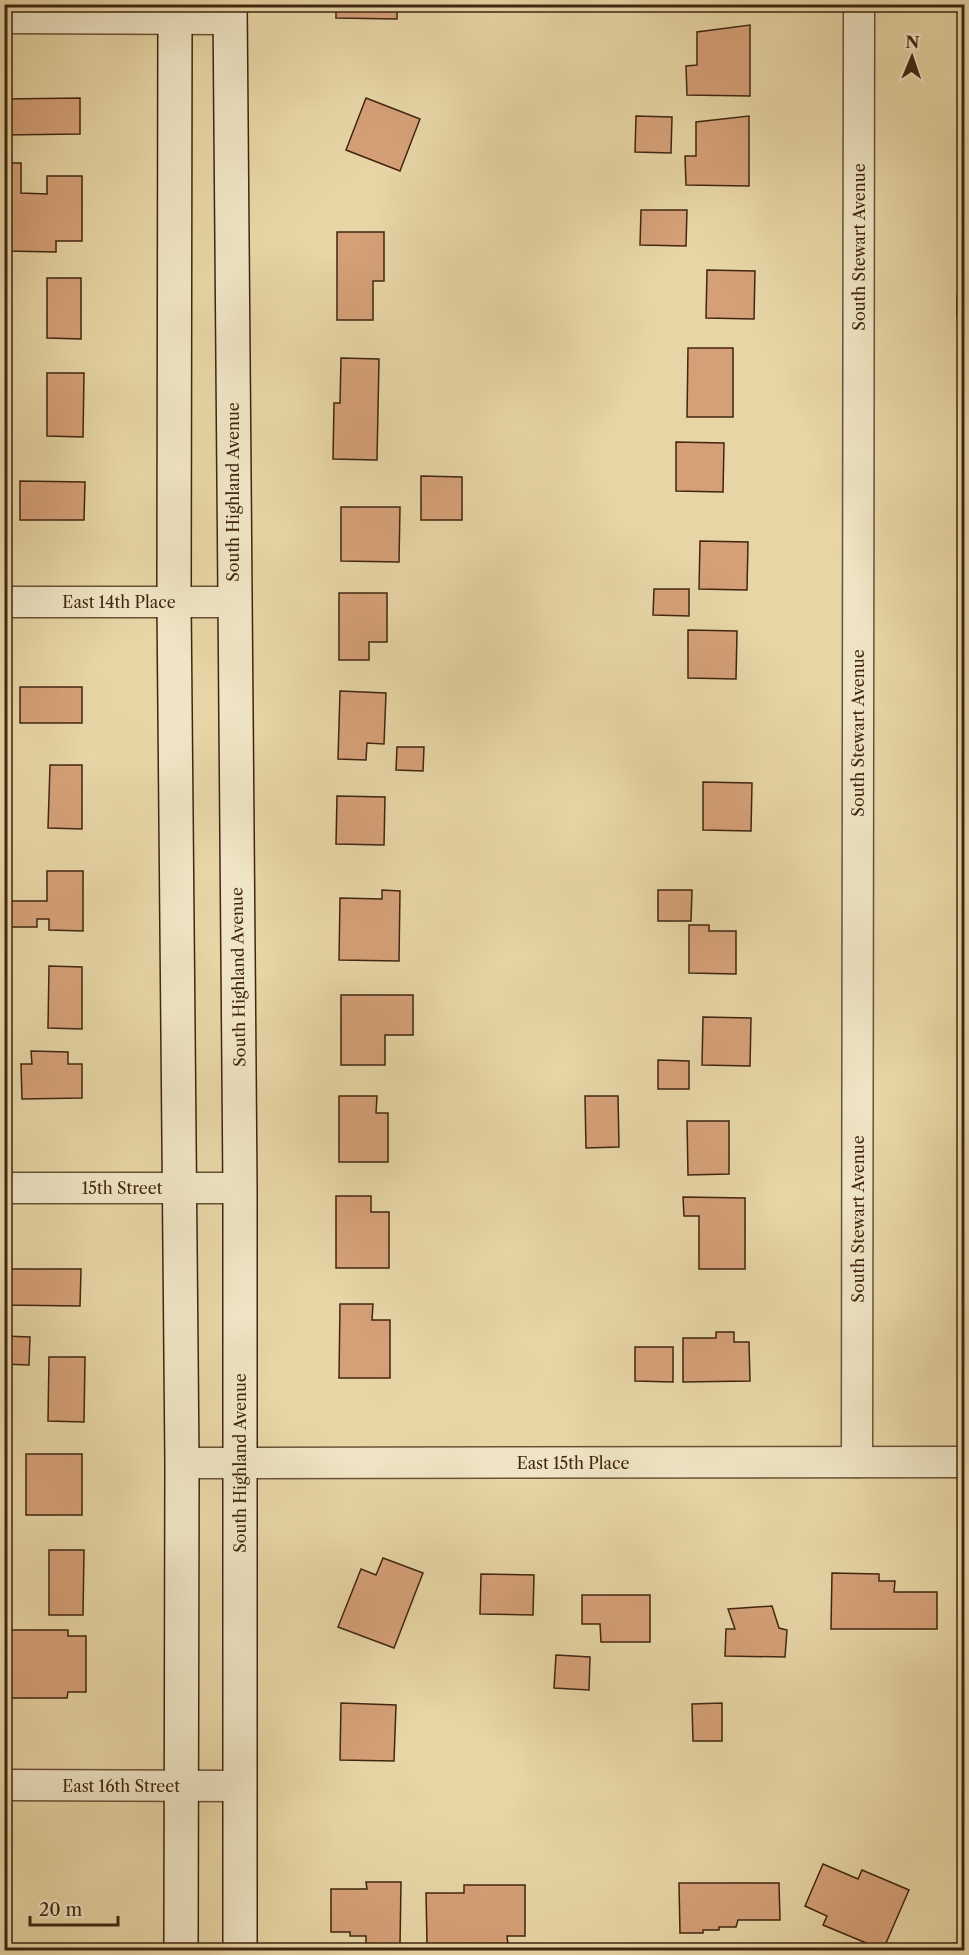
<svg xmlns="http://www.w3.org/2000/svg" width="969" height="1955" font-family="'Libre Caslon Text',serif">
<rect width="100%" height="100%" fill="#e7d5a5"/>
<filter id="stains"><feTurbulence type="fractalNoise" baseFrequency=".00333" numOctaves="4"/><feColorMatrix values="0 0 0 0 .2 0 0 0 0 .09 0 0 0 0 .02 0 0 0 .5 -.17"/></filter>
<radialGradient id="worn" r=".72"><stop offset=".6" stop-color="#630" stop-opacity="0"/><stop offset="1" stop-color="#630" stop-opacity=".3"/></radialGradient>
<g fill="#d5a078" stroke="#412611" stroke-width="1.5">
<path d="M336 4H397V19L336 18Z"/>
<rect x="599" y="4" width="46" height="4"/>
<path d="M750 25V96L687 95 686 66 697 65V32Z"/>
<path d="M80 98V134L4 135V99Z"/>
<path d="M366 98 420 119 400 171 346 150Z"/>
<path d="M636 116 672 117 671 153 635 152Z"/>
<path d="M749 116V186L686 185 685 156H696V122Z"/>
<path d="M4 163H21V193L47 194V176H82V241H56V252L4 251Z"/>
<path d="M641 210H687L686 246 640 245Z"/>
<path d="M963 218H964V316H957V295H963Z"/>
<path d="M337 232H384V281H373V320H337Z"/>
<path d="M707 270 755 271 754 319 706 318Z"/>
<path d="M47 278H81V339L47 338Z"/>
<path d="M688 348H733V417H687Z"/>
<path d="M341 358 379 359 377 460 333 459 334 403H340Z"/>
<path d="M47 373H84L83 437 47 436Z"/>
<path d="M676 442 724 443 723 492 676 491Z"/>
<path d="M421 476 462 477V520H421Z"/>
<path d="M20 481 85 482 84 520H20Z"/>
<path d="M341 507H400L399 562 341 561Z"/>
<path d="M700 541 748 542 747 590 699 589Z"/>
<path d="M654 589H689V616L653 615Z"/>
<path d="M339 593H387V642H369V660H339Z"/>
<path d="M688 630 737 631 736 679 688 678Z"/>
<rect x="20" y="687" width="62" height="36"/>
<path d="M340 691 386 693 384 744 367 743 366 760 338 759Z"/>
<path d="M397 747H424L423 771 396 770Z"/>
<path d="M50 765H82V829L48 828Z"/>
<path d="M703 782 752 783 751 831 703 830Z"/>
<path d="M337 796 385 797 384 845 336 844Z"/>
<path d="M47 871H83V931L49 930V919H37V927H8L9 901H47Z"/>
<path d="M382 890 400 891 399 961 339 960 340 898 382 899Z"/>
<path d="M658 890H692L691 921H658Z"/>
<path d="M689 925H709V931H736V974L689 973Z"/>
<rect x="4" y="944" width="7" height="36"/>
<path d="M49 966 82 967V1029L48 1028Z"/>
<path d="M341 995H413V1035H385V1065H341Z"/>
<path d="M703 1017 751 1018 750 1066 702 1065Z"/>
<path d="M31 1051 68 1052V1064H82V1098L22 1099 21 1064H32Z"/>
<path d="M658 1060 689 1061V1089H658Z"/>
<path d="M339 1096H377L376 1113H388V1162H339Z"/>
<path d="M585 1096H618L619 1147 586 1148Z"/>
<path d="M687 1121H729V1174L688 1175Z"/>
<path d="M336 1196H371V1212H389V1268H336Z"/>
<path d="M683 1197 745 1198V1269H699V1216H684Z"/>
<path d="M4 1269H81L80 1306 4 1305Z"/>
<path d="M340 1304H373L372 1320H390V1378H339Z"/>
<path d="M716 1332H734V1342H749L750 1381 683 1382V1338H716Z"/>
<path d="M4 1336 30 1337 29 1365 4 1364Z"/>
<path d="M635 1347H673V1382L635 1381Z"/>
<path d="M49 1357H85L84 1422 48 1421Z"/>
<rect x="26" y="1454" width="56" height="61"/>
<path d="M49 1550H84L83 1615H49Z"/>
<path d="M383 1558 423 1573 394 1648 338 1627 361 1569 376 1575Z"/>
<path d="M832 1573 879 1574V1581H895L894 1592H937V1629H831Z"/>
<path d="M481 1574 534 1575 533 1615 480 1614Z"/>
<path d="M582 1595H650V1642H601L600 1624H582Z"/>
<path d="M772 1606 779 1628 787 1630 785 1657 725 1656 726 1629H735L728 1609Z"/>
<path d="M4 1630H68V1636H86V1692H68L67 1698H4Z"/>
<path d="M556 1655 590 1657 589 1690 554 1688Z"/>
<path d="M341 1703 396 1705 394 1761 340 1760Z"/>
<path d="M722 1703V1741H693L692 1704Z"/>
<path d="M823 1864 858 1879 862 1870 909 1890 883 1950 823 1925 827 1916 805 1906Z"/>
<path d="M366 1882H401L400 1945H366V1936H350V1932H331V1889H367Z"/>
<path d="M679 1883H779L780 1920H738L736 1927H719V1930H703V1933H680Z"/>
<path d="M464 1885H525V1936H507L508 1944H427L426 1893H464Z"/>
<path d="M955 1943 959 1950H942Z"/>
</g>
<g fill="none" stroke-linecap="round" stroke-linejoin="round">
<g stroke="#6a5236" stroke-width="33">
<g id="minor">
<path d="M4 18 230 19"/>
<path d="M4 602H234"/>
<path d="M4 1188H240"/>
<path d="M857 1462 859 4"/>
<path d="M182 1463 964 1462"/>
<path d="M4 1785 238 1786"/>
</g>
</g>
<g stroke="#412611" stroke-width="36">
<g id="secondary">
<path d="M175 4 174 602 182 1463 181 1950"/>
<path d="M230 4 240 1188V1950"/>
</g>
</g>
<use href="#minor" stroke="#efe4c4" stroke-width="30"/>
<use href="#secondary" stroke="#efe4c4" stroke-width="33"/>
</g>
<g text-anchor="middle" stroke-width="4.5" stroke-linejoin="round" paint-order="stroke">
<g font-size="16" fill="#412611" stroke="#efe4c4">
<text transform="translate(859 247) rotate(-90)" y="6">South Stewart Avenue</text>
<text transform="translate(233 492) rotate(-90)" y="6">South Highland Avenue</text>
<text x="119" y="608">East 14th Place</text>
<text transform="translate(858 733) rotate(-90)" y="6">South Stewart Avenue</text>
<text transform="translate(238 977) rotate(-91)" y="6">South Highland Avenue</text>
<text x="122" y="1194">15th Street</text>
<text transform="translate(858 1219) rotate(-90)" y="6">South Stewart Avenue</text>
<text transform="translate(240 1463) rotate(-90)" y="6">South Highland Avenue</text>
<text x="573" y="1469">East 15th Place</text>
<text x="121" y="1792">East 16th Street</text>
</g>
</g>
<rect width="969" height="1955" fill="none" stroke="#e7d5a5" stroke-width="24"/>
<rect x="6" y="6" width="957" height="1943" fill="none" stroke="#412611" stroke-width="3"/>
<rect x="12" y="12" width="945" height="1931" fill="none" stroke="#412611" stroke-width="1.5"/>
<g transform="translate(912 57) rotate(2)" stroke="#efe4c4" stroke-width="4.5" paint-order="stroke">
<path d="M0-4.5L10 22L0 15L-10 22Z" fill="#412611"/>
<text y="-9" font-size="16" font-weight="bold" text-anchor="middle" fill="#412611">N</text>
</g>
<path d="M30 1916v9h88v-9" fill="none" stroke="#412611" stroke-width="3"/>
<text x="39" y="1916" font-size="18" fill="#412611" stroke="#efe4c4" stroke-width="4.5" paint-order="stroke">20 m</text>
<rect width="100%" height="100%" filter="url(#stains)"/>
<rect width="100%" height="100%" fill="url(#worn)"/>
</svg>
